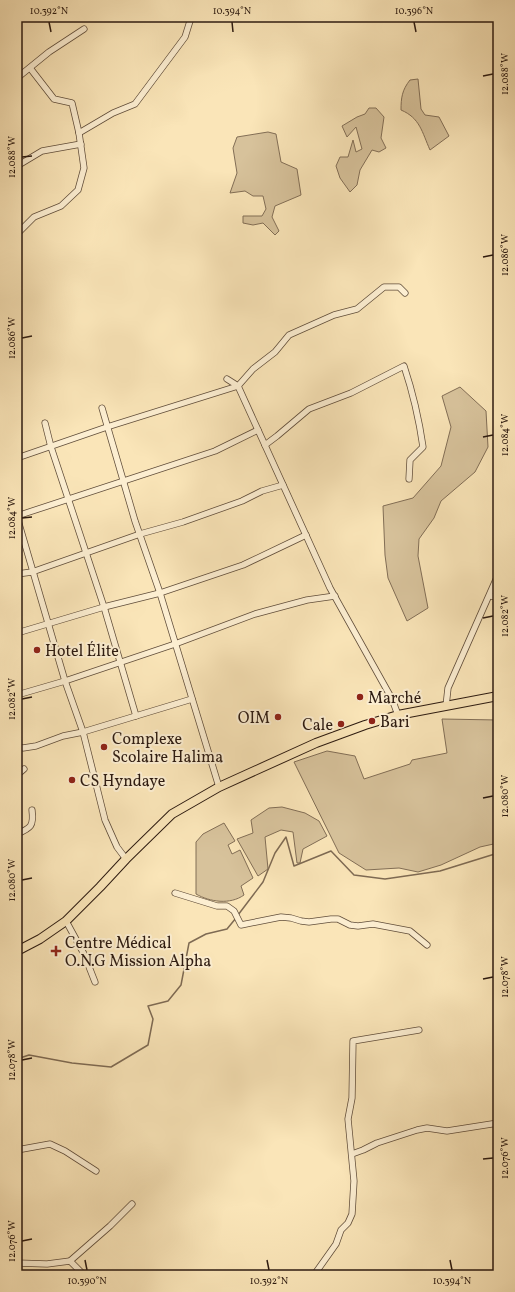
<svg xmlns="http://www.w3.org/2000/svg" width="515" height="1292" font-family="Vollkorn,serif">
<rect width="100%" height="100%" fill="#fae5b8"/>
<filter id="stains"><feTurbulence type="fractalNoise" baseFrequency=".005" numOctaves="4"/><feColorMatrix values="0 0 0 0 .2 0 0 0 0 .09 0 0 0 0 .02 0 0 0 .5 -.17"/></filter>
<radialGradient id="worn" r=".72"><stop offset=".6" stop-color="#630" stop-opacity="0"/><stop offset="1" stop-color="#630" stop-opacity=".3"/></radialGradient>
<g fill="#d7c29b" stroke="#826e56">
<path d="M418 79 421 109 425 115 439 117 449 136 430 150C422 132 420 118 401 110 401 98 402 90 410 80Z"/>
<path d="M369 108H376L384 117 381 138 386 148 379 152 372 150 360 170 357 185 350 192 340 178 336 166 340 157H348L353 140 356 152 362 149 356 127 347 137 342 126 357 117 365 114Z"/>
<path d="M268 132 276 134 281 162 297 169 301 195 275 206 272 217 279 231 275 235 263 223 253 225 243 223V216H262L266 209 263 196H253L245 191 230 193 237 173 233 148 237 137Z"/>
<path d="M460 387 486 411 488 447 475 472 441 501 434 518 419 539 418 556 428 608 407 621 388 578 385 555 383 506 413 498 441 466 451 427 442 396Z"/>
<path d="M442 719 498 720V843L480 847 441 865 418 872 399 868 366 870 339 853 294 762 327 751 355 756 364 779 410 764 412 760 447 753Z"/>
<path d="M282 807 305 813 319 821 327 836 303 849 300 863H297L293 832 281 830 265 837 268 869 258 876 237 839 253 833 251 820 269 808Z"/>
<path d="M224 823 235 841 228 845 232 854 240 850 253 878 241 886 244 895C230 905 210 902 196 894V842L203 834Z"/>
</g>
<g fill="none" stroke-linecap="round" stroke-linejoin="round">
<g stroke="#7e6a53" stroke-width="1.5">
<path d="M238 915 263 882 275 853 286 837 294 866 331 851 354 875 385 879 440 871 498 853"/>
<path d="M17 1059 29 1055 72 1063 111 1067 148 1045 153 1019 148 1006 168 1001 181 985 189 943 206 934 227 929 236 918"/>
</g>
<g stroke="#604d3a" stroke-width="7">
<g id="minor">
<path d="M17 78 49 52 84 29"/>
<path d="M79 133 113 113 135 104 185 37 190 21 193 17"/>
<path d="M17 166 42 151 81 144"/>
<path d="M17 235 20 231 34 217 61 206 78 190 84 168 79 133 72 103 54 99 30 68"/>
<path d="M227 379 238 386 330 588 392 699 398 715"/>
<path d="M102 408 135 521 160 593 219 787"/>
<path d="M45 423 51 447 104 607 136 716"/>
<path d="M265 445 277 436 309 409 351 393 404 366C413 393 419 419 423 447L410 460 409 479"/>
<path d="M17 458 107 427 238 386 253 369 275 352 289 335 334 315 357 309 384 287H399L405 293"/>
<path d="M17 516 215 451 258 430"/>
<path d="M17 517 65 681 83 732 105 820 117 847 126 859"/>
<path d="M17 574 32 572 140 534 183 522 242 501 262 491 283 485"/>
<path d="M490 596 498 597"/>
<path d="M17 633 104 607 160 593 243 565 306 535"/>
<path d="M17 695 65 681 175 644 255 614 307 600 335 596"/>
<path d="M446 706 448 688 498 575"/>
<path d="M17 746 23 748 36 746 63 736 83 732 192 699"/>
<path d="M17 775 24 769"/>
<path d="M17 834C31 828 34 826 32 810"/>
<path d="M175 893 217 906H227L234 911 241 925 281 917 291 918 301 921 309 922 331 919H338L350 925 358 926 373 924 410 931 427 945"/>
<path d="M66 921 84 954 95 982"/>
<path d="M17 1150 50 1144 65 1151 96 1171"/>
<path d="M352 1154 363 1150 377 1143 417 1130 427 1128 447 1131 498 1123"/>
<path d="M70 1261 84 1275"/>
<path d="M17 1263 47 1264 70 1261 110 1226 132 1204"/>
<path d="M314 1275 336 1244 341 1230 348 1223 352 1214 354 1181 348 1119 352 1098 353 1041 419 1030"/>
</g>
</g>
<g stroke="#2c1a10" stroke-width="10">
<path id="highway" d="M17 951 40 939 66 921 100 887 126 859 172 814 219 787 316 743 365 725 398 715 498 696"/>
</g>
<use href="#minor" stroke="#fceed1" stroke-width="5.5"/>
<use href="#highway" stroke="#fae5b8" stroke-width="8"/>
</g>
<path fill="none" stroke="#2c1a10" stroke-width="1.5" d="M49 22 51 32M232 22 233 32M414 22 416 32M483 76 493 74M22 157 32 156M483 257 493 255M22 338 32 336M483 437 493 435M22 518 32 517M483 618 493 616M22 699 32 697M483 798 493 796M22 880 32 878M483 979 493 977M22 1060 32 1058M483 1159 493 1158M22 1241 32 1239M85 1260 87 1270M267 1260 269 1270M450 1260 452 1270"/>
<g fill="#8f2418" stroke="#fceed1" stroke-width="1.5">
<circle cx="37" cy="650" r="4"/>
<circle cx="360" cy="697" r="4"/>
<circle cx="278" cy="717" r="4"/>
<circle cx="372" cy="721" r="4"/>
<circle cx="341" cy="724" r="4"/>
<circle cx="104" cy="747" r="4"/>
<circle cx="72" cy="780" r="4"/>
<path d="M54 945h4v4h4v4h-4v4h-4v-4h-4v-4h4z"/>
</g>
<g text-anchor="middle" stroke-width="4" stroke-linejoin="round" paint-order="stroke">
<g font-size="16" fill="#2c1a10" stroke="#fceed1" text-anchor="start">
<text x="45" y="656">Hotel Élite</text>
<text x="368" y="703">Marché</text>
<text x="270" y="723" text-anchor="end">OIM</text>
<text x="380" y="727">Bari</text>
<text x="333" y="730" text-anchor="end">Cale</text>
<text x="112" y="744">Complexe<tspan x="112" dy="18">Scolaire Halima</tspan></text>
<text x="80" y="786">CS Hyndaye</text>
<text x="65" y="948">Centre Médical<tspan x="65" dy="18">O.N.G Mission Alpha</tspan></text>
</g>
</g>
<rect width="515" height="1292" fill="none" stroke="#fae5b8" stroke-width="44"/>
<rect x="22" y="22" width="471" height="1248" fill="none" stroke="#2c1a10" stroke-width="1.5"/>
<g font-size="10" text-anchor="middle" fill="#2c1a10">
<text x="49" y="14">10.392°N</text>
<text x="232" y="14">10.394°N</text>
<text x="414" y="14">10.396°N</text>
<text transform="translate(504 74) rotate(-90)" y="4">12.088°W</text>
<text transform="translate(11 157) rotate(-90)" y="4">12.088°W</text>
<text transform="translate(504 255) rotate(-90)" y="4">12.086°W</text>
<text transform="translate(11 338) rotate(-90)" y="4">12.086°W</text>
<text transform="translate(504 435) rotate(-90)" y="4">12.084°W</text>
<text transform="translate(11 518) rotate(-90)" y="4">12.084°W</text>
<text transform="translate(504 616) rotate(-90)" y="4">12.082°W</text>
<text transform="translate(11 699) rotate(-90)" y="4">12.082°W</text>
<text transform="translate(504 796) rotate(-90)" y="4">12.080°W</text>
<text transform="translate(11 880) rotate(-90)" y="4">12.080°W</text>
<text transform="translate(504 977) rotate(-90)" y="4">12.078°W</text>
<text transform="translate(11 1060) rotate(-90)" y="4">12.078°W</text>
<text transform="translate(504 1158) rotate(-90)" y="4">12.076°W</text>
<text transform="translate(11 1241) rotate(-90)" y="4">12.076°W</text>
<text x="87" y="1284">10.390°N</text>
<text x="269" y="1284">10.392°N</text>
<text x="452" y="1284">10.394°N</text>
</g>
<rect width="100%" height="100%" filter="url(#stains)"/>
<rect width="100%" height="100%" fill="url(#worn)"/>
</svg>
